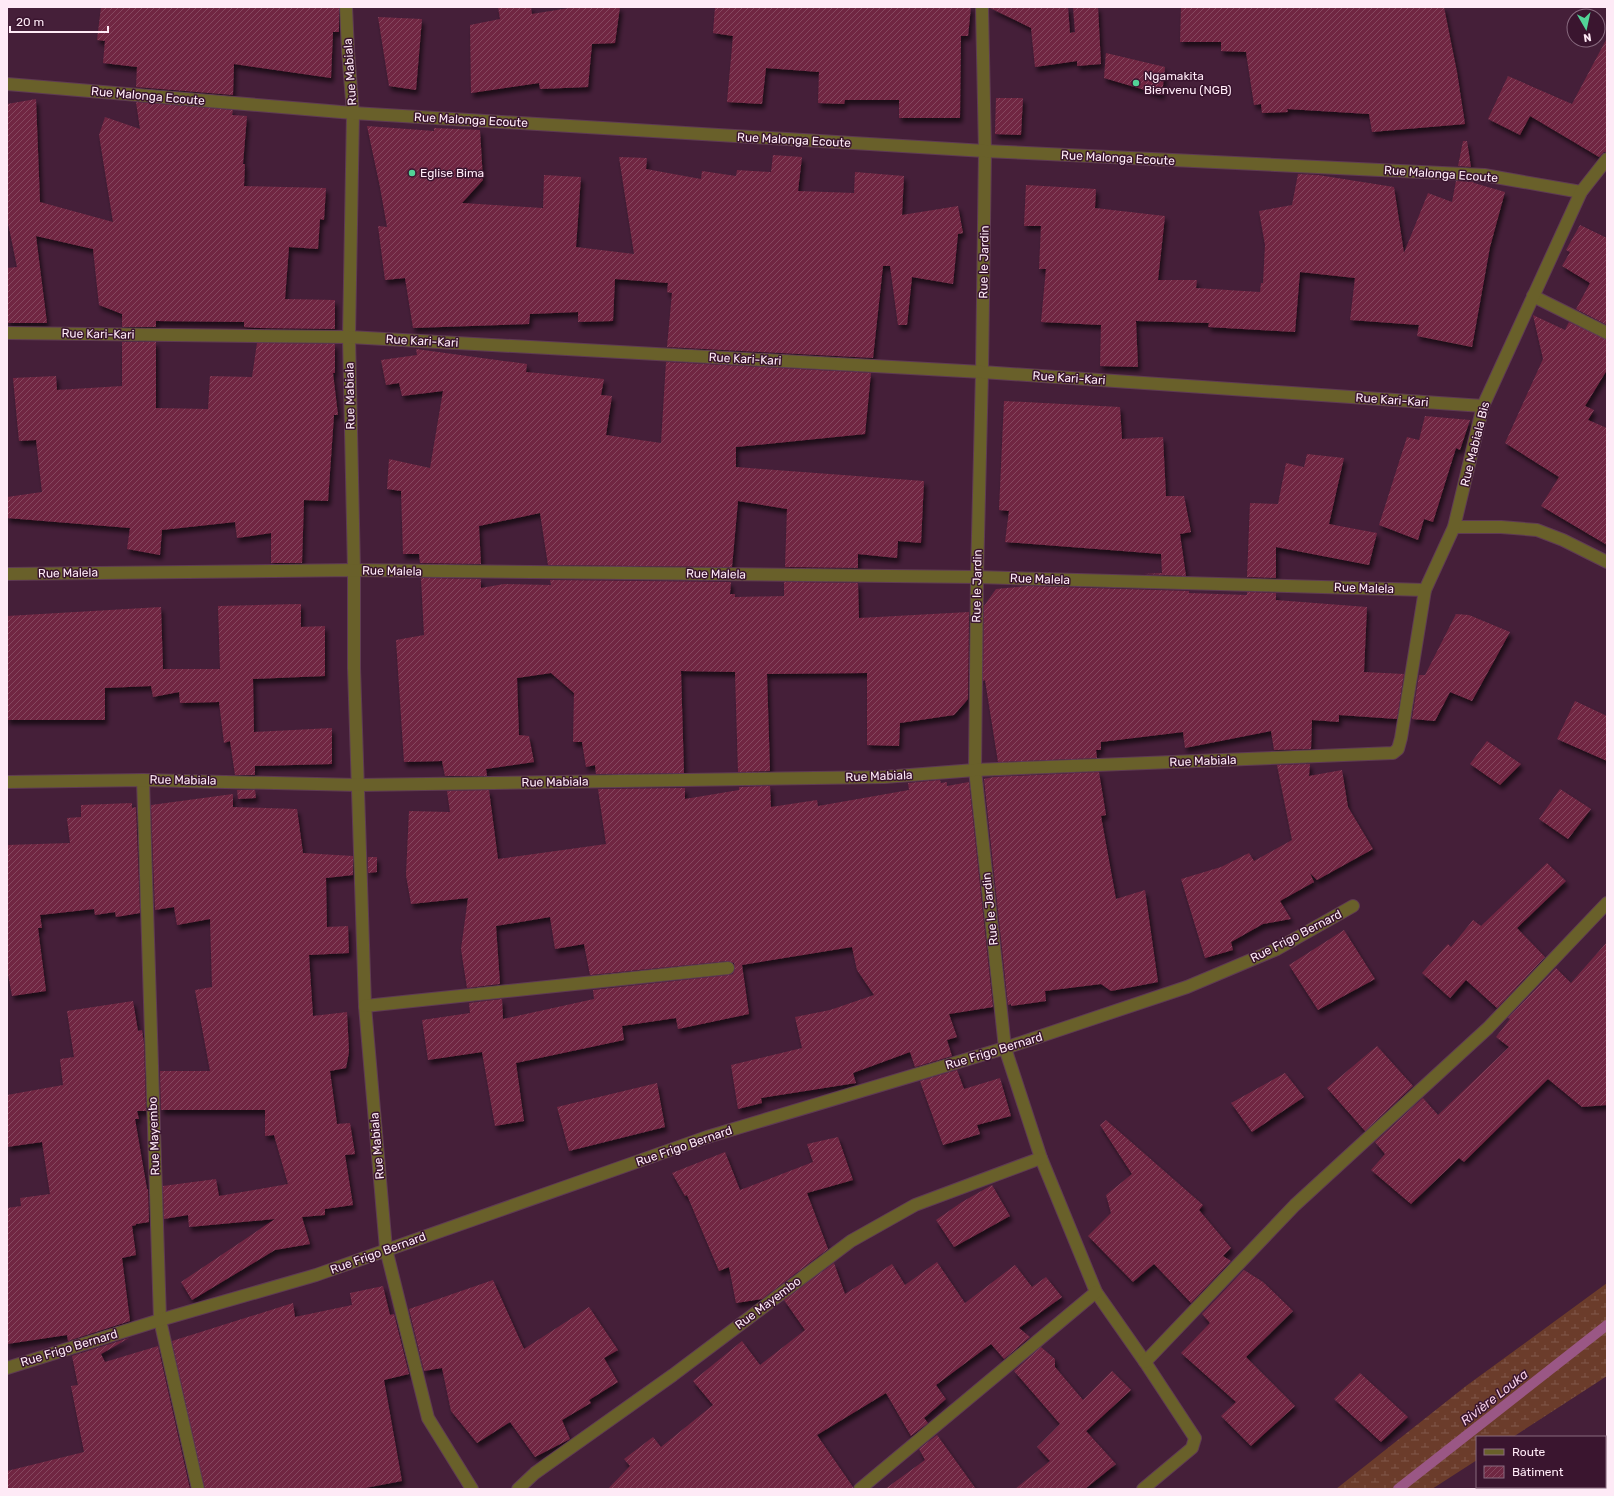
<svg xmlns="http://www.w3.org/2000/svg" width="1614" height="1496" font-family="Rubik,sans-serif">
<defs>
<pattern id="wetland-marsh" width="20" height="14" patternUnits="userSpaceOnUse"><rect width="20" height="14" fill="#6b3c2b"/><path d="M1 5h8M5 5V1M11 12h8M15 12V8" fill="none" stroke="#81584a"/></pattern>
<pattern id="building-hatch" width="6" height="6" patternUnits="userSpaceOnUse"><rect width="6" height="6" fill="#6f2742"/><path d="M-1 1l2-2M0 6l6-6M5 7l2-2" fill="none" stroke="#85465e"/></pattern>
<filter id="shadow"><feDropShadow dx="2.5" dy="4.5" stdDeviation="2" flood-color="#0009"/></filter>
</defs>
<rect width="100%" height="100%" fill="#451f39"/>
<path fill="url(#wetland-marsh)" d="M1607 1283V1376L1513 1437H1477V1460L1432 1489H1336L1466 1386Z"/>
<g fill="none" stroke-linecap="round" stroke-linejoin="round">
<path stroke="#9a5785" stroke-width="10" d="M1398 1489 1607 1325"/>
</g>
<g fill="url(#building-hatch)" filter="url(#shadow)">
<path d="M101 7H339V32H333L331 78 234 64 233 95 136 87 137 67 103 63 105 41 97 40Z"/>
<path d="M498 7H531L532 14 575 7H620L615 43 592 44 588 87 540 89 539 83 471 93 470 25 500 19Z"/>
<path d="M715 7H971L968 36H961L960 118H899V100H845L844 104 818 103 819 72 766 68 762 104 727 102 733 36 713 33Z"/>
<path d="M990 7H1068L1070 33 1075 32 1073 7H1098L1101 64 1077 66V61L1035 67 1031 28 990 8Z"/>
<path d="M1181 7H1444L1457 72 1465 124 1372 132 1369 114 1287 109 1288 112 1262 113 1261 104 1254 105 1246 52 1221 51V42H1180Z"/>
<path d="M378 17 422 19 416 90 389 86Z"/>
<path d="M1607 38V152H1604L1599 157 1530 116 1520 135 1488 119 1508 76 1572 104Z"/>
<path d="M1106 53 1165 67 1162 95 1104 78Z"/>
<path d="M996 98H1023L1021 135 995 134Z"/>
<path d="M36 99 40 202 113 222 99 135 105 117 140 129 136 102 233 110 232 115 247 116 243 164H245L244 186 326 188 324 220 320 219 318 249 289 247 285 299 335 300V329L259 328 244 327V322L156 321V327H122V314L99 305 93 249 36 236 47 323H7V268L17 267 7 218V104Z"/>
<path d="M367 126 434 131V128L480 130 483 180 462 203 543 208 544 175 581 177 576 247 634 254 619 157 647 158 646 169 701 179 702 171 736 176 737 170 771 172 773 155 802 157 798 191 854 193 855 172 904 176 902 215 958 206 963 233 958 234 953 284 912 277 907 325H898L890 266H883L873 358 667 347 672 293 667 292 668 283 615 279 613 321 578 322V312L530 314 529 324 413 328 405 278 385 280 378 226 387 227 380 187Z"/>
<path d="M1463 141H1467L1471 167 1458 166Z"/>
<path d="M1298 174 1318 175 1394 187 1404 253 1428 193 1452 202 1456 181 1473 182 1474 183 1505 192 1490 247 1472 347 1417 336 1419 325 1350 320 1355 278 1300 272 1295 332 1208 327 1209 323 1136 321 1138 367 1100 366 1101 325 1041 322 1046 269H1039L1041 226H1024L1026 185 1096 189 1095 208 1165 216 1158 280H1197L1196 288 1260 292 1261 283H1263L1265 245 1259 211 1292 205Z"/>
<path d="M1580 225 1607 238V325L1576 309 1590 283 1562 266 1570 252 1566 250Z"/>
<path d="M1533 315 1565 330 1569 322 1607 340V370L1585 406 1594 410 1588 420 1607 428V545L1541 506 1559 477 1505 443 1543 359Z"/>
<path d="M122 342H156V408L208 409 210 376 252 377 257 343 335 344V373H333L338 415H334L328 501 304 500 302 563H271V533L237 538 235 522 162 530 160 555 127 549 130 528 7 518V497L42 492 36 440 19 441 13 378 56 376 57 390 122 386Z"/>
<path d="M416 349 527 364 526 372 604 379 601 395 612 396 606 435 661 443 666 362 871 373 865 434 736 447V467L924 481 921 543 898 541 897 558 858 554V568L785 567 787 509 738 501 732 567 548 565 540 513 479 526 481 564 420 563 419 554H403L401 491 387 489 389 459 430 468 443 391 402 396 399 383 386 385 381 360 417 355Z"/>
<path d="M1004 401 1120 407 1122 439 1163 437 1166 496H1184L1191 532 1180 534 1186 576 1143 574 1162 573 1161 554 1005 542 1009 511 999 510Z"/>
<path d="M1425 416 1470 420 1460 450 1456 448 1433 522 1424 519 1418 540 1379 525 1407 437 1419 440Z"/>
<path d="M1307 454 1344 458 1329 524 1377 533 1369 565 1276 547V578L1247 577 1250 503 1278 504 1286 463 1304 467Z"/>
<path d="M421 578 481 579V588L504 584 551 585 550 580 731 582 730 594H735V597L784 596V582L858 583 859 618 969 612 968 699 954 715 900 723 899 746 867 745V673L767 674 770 771 738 772 735 672 681 671 684 773 596 774 595 765 586 767 582 742H573L574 693 551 673 517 678 519 735 529 736 534 762 486 769 487 776H445L442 761 404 762 396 640 424 635Z"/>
<path d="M1028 586 1189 591V593L1247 595V592L1276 593V600L1367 607 1364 672 1404 674 1397 719 1339 715V722L1312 720 1311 749 1274 750 1271 731 1185 748 1183 732 1101 742V750H1096L1097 758 998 762 985 680 983 681 984 606 996 589Z"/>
<path d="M301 604V627L325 626V676L253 679 254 732 332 728V764L255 766V775H235L230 741 224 743 219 702 180 703 179 692 153 697 151 686 105 688V720H7V616L161 607 163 669H220L218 606Z"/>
<path d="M1456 614 1469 615 1510 632 1472 701 1450 692 1435 721 1412 719 1419 675H1425Z"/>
<path d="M1575 701 1607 716V761L1557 739Z"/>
<path d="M1487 741 1521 764 1500 785 1470 764Z"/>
<path d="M1310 764 1309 776 1342 770 1348 807 1373 849 1317 880 1310 873 1314 882 1280 901 1291 919 1263 924 1231 942 1233 950 1205 958 1181 879 1221 867 1249 853 1254 861 1292 840 1277 765Z"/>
<path d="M1099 772 1106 815 1101 816 1116 899 1145 890 1158 982 1111 991 1101 984 1045 991 1046 1001 1011 1006V1004L1008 1005 984 779 994 777Z"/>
<path d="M940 780 941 783 947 782V786L969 782 993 1007 949 1014 957 1037 947 1040 952 1056 915 1067 910 1052 853 1073 856 1083 761 1098 762 1103 738 1109 731 1065 802 1048 795 1017 830 1010 874 995 857 970 852 947 742 965 749 1014 678 1029 676 1018 622 1026 624 1040 516 1063 524 1121 495 1126 482 1052 428 1060 422 1020 470 1013 469 1003 502 999 503 1019 594 999 593 990 729 975 733 974 735 968 734 963 727 961 590 975 584 944 555 949 550 917 496 926 500 984 467 988 461 949 468 898 411 904 406 875 409 811 450 812 447 791 489 790 498 859 606 844 598 789 685 788V799L739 790V787L770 786 771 807 817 800 818 806 909 790 908 783Z"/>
<path d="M1560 789 1591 809 1568 839 1539 819Z"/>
<path d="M237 790H255L256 798 238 799Z"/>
<path d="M233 794V807L297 809 303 853 353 856V875L326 878 327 927 348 926 349 953 309 955 313 1016 347 1012 349 1052 346 1068 330 1071 337 1124 350 1123 355 1154 345 1155 353 1205 325 1209V1215L302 1217 310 1244 275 1250 192 1300 181 1282 275 1219 189 1227 188 1215 164 1219 163 1186 216 1179 219 1196 288 1184 274 1135 265 1136V1110H161L160 1071H210L195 990 212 987 210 919 177 925 174 907 155 910 151 805Z"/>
<path d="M132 803V808L136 807 140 913 116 917 115 912 95 915 94 909 40 915 42 928H38L46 991 12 996 7 968V845L70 843 67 818 81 817V805Z"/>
<path d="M368 857H377V872L368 873Z"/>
<path d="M1547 863 1566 881 1517 928 1545 957 1497 1008 1466 980 1450 998 1422 973 1448 944 1451 947 1473 920 1481 926Z"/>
<path d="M1344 930 1375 979 1318 1010 1289 965Z"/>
<path d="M1607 942V1105L1582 1107 1548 1079 1464 1162 1459 1158 1411 1204 1371 1170 1385 1154 1375 1142 1423 1098 1438 1115 1509 1047 1496 1037 1510 1019 1508 1018 1556 968 1571 983Z"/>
<path d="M133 1001 138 1031 142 1030 144 1043 146 1111H137L139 1119H135L147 1189H148L149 1222 136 1224V1225L132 1226 136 1255 122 1258 130 1321 68 1341 67 1335 7 1344V1208L21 1206 20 1198 50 1194 42 1142 7 1147V1095L63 1085 60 1059 74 1057 67 1011Z"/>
<path d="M1377 1046 1413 1086 1365 1131 1327 1088Z"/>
<path d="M957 1070 964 1089 1000 1078 1011 1116 977 1125 980 1134 943 1145 920 1081Z"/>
<path d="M1285 1073 1304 1097 1252 1132 1231 1103Z"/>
<path d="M657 1083 665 1127 569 1151 557 1107Z"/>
<path d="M1106 1120 1203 1205 1199 1210 1231 1248 1223 1256 1231 1261 1191 1303 1154 1264 1133 1282 1088 1236 1111 1213 1106 1195 1132 1174 1100 1125Z"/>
<path d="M838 1137 853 1180 807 1193 828 1249 762 1299 736 1303 729 1267 719 1271 687 1195 685 1196 672 1173 725 1152 740 1190 813 1162 807 1144Z"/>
<path d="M992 1185 1010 1216 954 1247 936 1220 962 1202Z"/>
<path d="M937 1262 965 1303 1015 1265 1032 1287 1046 1277 1062 1297 1019 1328 1030 1337 1004 1359 991 1344 936 1385 946 1399 924 1418 928 1423 911 1436 886 1393 817 1435 853 1487V1489H608L630 1466 624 1459 653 1437 661 1447 713 1405 693 1381 742 1341 760 1365 805 1330 784 1300 834 1263 845 1294 892 1264 905 1285Z"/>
<path d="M1244 1270 1263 1282 1293 1311 1246 1357 1295 1406 1251 1446 1221 1416 1236 1402 1181 1353 1210 1323 1202 1314Z"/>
<path d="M493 1280 524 1349 589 1307 618 1350 604 1358 618 1382 589 1400 591 1403 562 1420 570 1439 535 1457 510 1422 477 1443 451 1411 442 1368 424 1371 409 1309Z"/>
<path d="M383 1286 390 1315 394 1314 409 1374 384 1380 402 1481 360 1489H205L172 1341 293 1303 295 1317 352 1305 350 1293Z"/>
<path d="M129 1338 101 1354 105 1362 158 1346 190 1489H7V1471L84 1452 71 1386 78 1385 72 1356Z"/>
<path d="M1041 1347 1055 1359V1367L1083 1400 1112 1371 1131 1390 1083 1434 1086 1431 1116 1464 1085 1489H1015L1050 1461 1037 1447 1060 1424 1014 1371Z"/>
<path d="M1360 1373 1408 1417 1381 1442 1334 1399Z"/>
<path d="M937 1435 976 1489H885L925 1460 919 1449Z"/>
</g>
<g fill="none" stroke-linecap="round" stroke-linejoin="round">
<g stroke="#5f3b53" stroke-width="14">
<g id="minor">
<path d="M346 7 348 51 353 113 349 337 354 570V668L365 1006 386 1249 428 1418 472 1489"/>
<path d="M982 7 985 151 982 372 977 577 975 770 1005 1048 1041 1158 1096 1292 1145 1362 1195 1438 1192 1448 1143 1489"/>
<path d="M7 84 353 113 985 151 1484 175 1581 192"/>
<path d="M1533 296 1607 333"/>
<path d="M7 333 349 337 982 372 1483 406"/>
<path d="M1454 527H1501L1537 530 1563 540 1607 562"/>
<path d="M7 574 354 570 977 577 1425 590"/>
<path d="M143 780 160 1320 198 1489"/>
<path d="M7 782 143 780 358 785 884 777 975 770 1393 753 1398 749 1401 738 1425 590 1454 527 1483 406 1581 192 1607 159"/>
<path d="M365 1006 728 968"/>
<path d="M1145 1362 1295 1205 1488 1028 1607 903"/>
<path d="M7 1368 160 1320 316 1275 707 1137 1005 1048 1187 987 1277 949 1353 906"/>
<path d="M518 1489 535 1473 673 1375 851 1241 915 1205 1041 1158"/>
<path d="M860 1489 1096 1292"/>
</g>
</g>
<use href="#minor" stroke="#69602a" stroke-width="12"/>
</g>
<g fill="#52d397" stroke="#3a152f" stroke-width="1.5">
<circle cx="1136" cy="83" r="4"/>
<circle cx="412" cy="173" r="4"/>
</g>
<g text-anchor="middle" stroke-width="3" stroke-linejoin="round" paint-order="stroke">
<g font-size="12" fill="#feeaf6" stroke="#3a152f">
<text transform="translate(350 72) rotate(-94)" y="4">Rue Mabiala</text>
<text transform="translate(148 96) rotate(5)" y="4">Rue Malonga Ecoute</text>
<text transform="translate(471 120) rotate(3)" y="4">Rue Malonga Ecoute</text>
<text transform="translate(794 140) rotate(3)" y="4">Rue Malonga Ecoute</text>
<text transform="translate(1118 158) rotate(3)" y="4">Rue Malonga Ecoute</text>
<text transform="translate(1441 174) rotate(4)" y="4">Rue Malonga Ecoute</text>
<text transform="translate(984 262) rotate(-89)" y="4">Rue le Jardin</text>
<text transform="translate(98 334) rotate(1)" y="4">Rue Kari-Kari</text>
<text transform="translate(422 341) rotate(3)" y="4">Rue Kari-Kari</text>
<text transform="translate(745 359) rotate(3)" y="4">Rue Kari-Kari</text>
<text transform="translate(1069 378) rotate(4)" y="4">Rue Kari-Kari</text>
<text transform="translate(350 396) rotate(-91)" y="4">Rue Mabiala</text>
<text transform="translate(1392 400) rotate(4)" y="4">Rue Kari-Kari</text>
<text transform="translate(1475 444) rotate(-76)" y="4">Rue Mabiala Bis</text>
<text transform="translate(392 571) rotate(1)" y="4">Rue Malela</text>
<text transform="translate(68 573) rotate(-1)" y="4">Rue Malela</text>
<text transform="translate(716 574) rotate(1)" y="4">Rue Malela</text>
<text transform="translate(1040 579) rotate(2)" y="4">Rue Malela</text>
<text transform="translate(977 586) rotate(-89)" y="4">Rue le Jardin</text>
<text transform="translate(1364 588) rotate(2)" y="4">Rue Malela</text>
<text transform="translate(1203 761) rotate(-2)" y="4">Rue Mabiala</text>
<text transform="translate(879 776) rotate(-2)" y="4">Rue Mabiala</text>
<text transform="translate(183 780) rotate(1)" y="4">Rue Mabiala</text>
<text transform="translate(555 782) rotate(-1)" y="4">Rue Mabiala</text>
<text transform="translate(990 909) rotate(-96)" y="4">Rue le Jardin</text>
<text transform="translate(1296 936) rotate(-27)" y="4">Rue Frigo Bernard</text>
<text transform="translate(994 1051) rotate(-17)" y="4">Rue Frigo Bernard</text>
<text transform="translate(154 1136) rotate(-92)" y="4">Rue Mayembo</text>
<text transform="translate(377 1146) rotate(-95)" y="4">Rue Mabiala</text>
<text transform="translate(684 1146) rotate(-19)" y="4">Rue Frigo Bernard</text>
<text transform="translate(378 1253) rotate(-20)" y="4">Rue Frigo Bernard</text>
<text transform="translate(768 1303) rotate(-37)" y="4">Rue Mayembo</text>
<text transform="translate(69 1348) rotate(-17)" y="4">Rue Frigo Bernard</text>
</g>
<g font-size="12" fill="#feeaf6" stroke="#3a152f" text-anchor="start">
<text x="1144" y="80">Ngamakita<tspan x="1144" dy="14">Bienvenu (NGB)</tspan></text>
<text x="420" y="177">Eglise Bima</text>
</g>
<g font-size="13" font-style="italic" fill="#f3cce5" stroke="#3a152f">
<text transform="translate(1494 1397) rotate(-38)" y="5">Rivière Louka</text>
</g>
</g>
<rect width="1614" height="1496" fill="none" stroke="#feeaf6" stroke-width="16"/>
<rect x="1476" y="1436" width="130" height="52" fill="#3a152f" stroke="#886a7f"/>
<rect x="1484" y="1449" width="20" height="6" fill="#69602a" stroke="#886a7f"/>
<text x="1512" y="1456" font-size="12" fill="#feeaf6">Route</text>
<rect x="1484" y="1466" width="20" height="12" fill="url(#building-hatch)" stroke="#886a7f"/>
<text x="1512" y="1476" font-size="12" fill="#feeaf6">Bâtiment</text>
<g transform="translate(1586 28) rotate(171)"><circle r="19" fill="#3a152f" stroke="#886a7f"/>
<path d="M0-3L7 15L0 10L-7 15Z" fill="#52d397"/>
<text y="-6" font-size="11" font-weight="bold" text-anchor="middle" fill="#feeaf6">N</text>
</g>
<path d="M10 26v6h98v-6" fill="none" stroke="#feeaf6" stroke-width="2"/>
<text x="16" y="26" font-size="12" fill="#feeaf6" stroke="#3a152f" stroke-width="3" paint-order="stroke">20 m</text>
</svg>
